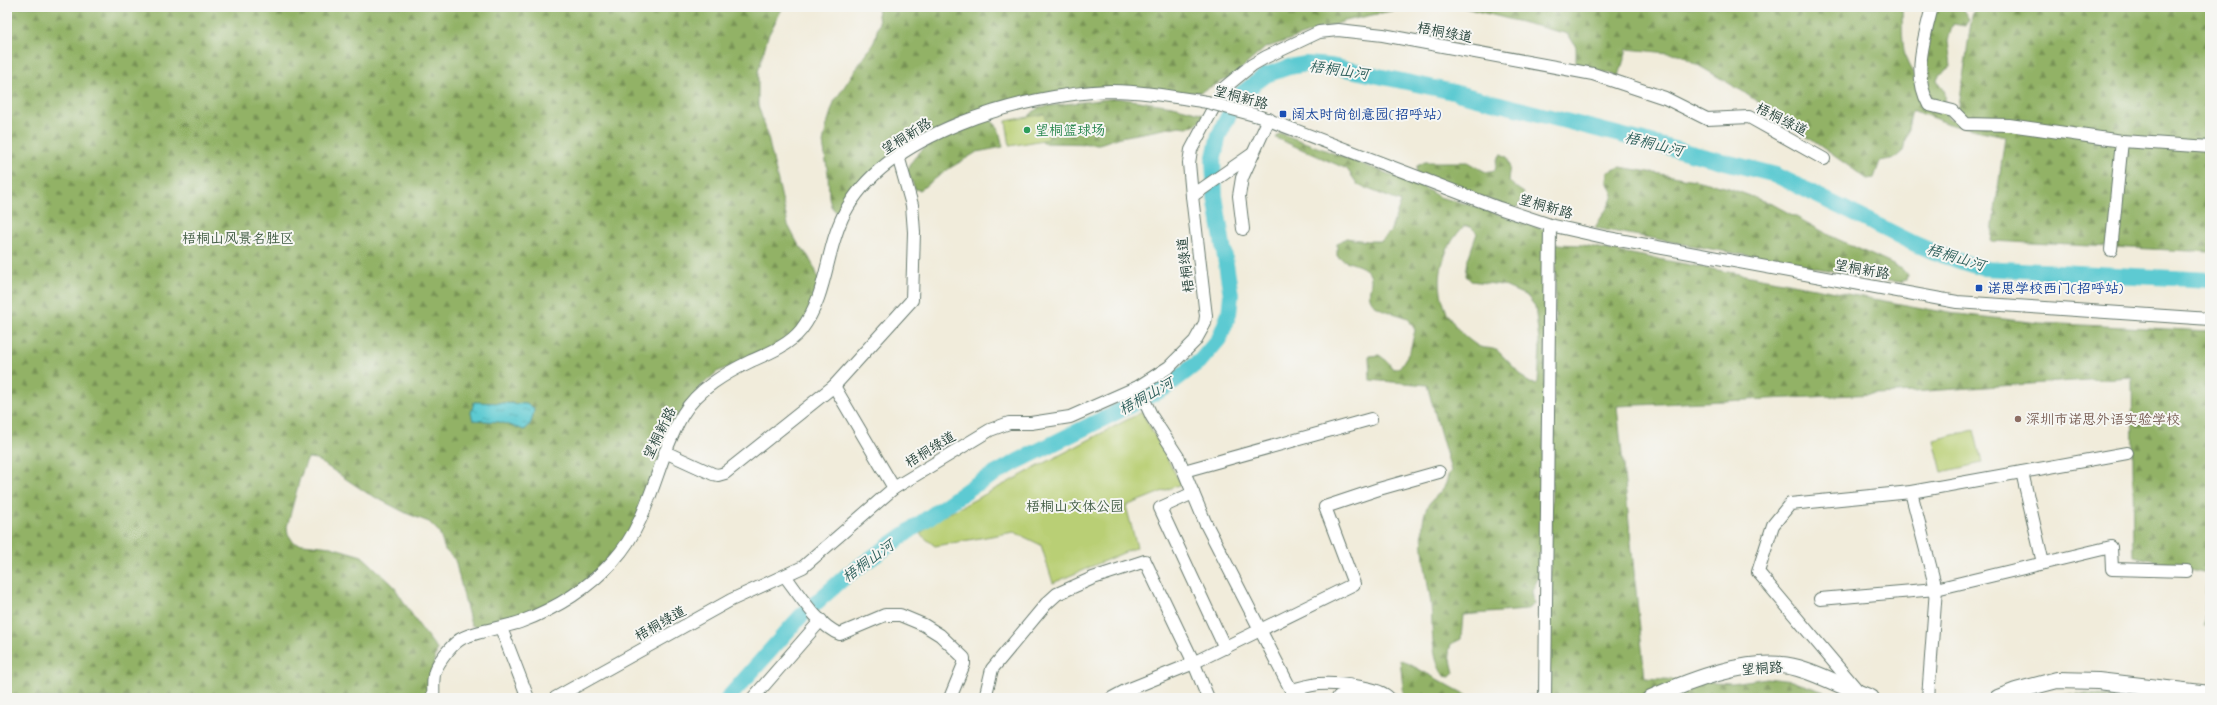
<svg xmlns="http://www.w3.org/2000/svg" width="2217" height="705" font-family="'Indie Flower','LXGW WenKai TC',sans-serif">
<defs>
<pattern id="forest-firs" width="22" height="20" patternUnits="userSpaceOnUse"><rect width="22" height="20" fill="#92b266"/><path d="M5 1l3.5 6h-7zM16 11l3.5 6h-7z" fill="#779255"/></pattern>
<pattern id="water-ripples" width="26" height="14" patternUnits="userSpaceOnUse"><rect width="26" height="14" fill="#5dcad2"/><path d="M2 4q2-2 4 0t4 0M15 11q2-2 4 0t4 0" fill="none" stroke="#4ca5ab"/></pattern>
</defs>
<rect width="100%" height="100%" fill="#f6f6f2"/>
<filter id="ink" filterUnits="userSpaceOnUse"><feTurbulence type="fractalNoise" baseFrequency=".025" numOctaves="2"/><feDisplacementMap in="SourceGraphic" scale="8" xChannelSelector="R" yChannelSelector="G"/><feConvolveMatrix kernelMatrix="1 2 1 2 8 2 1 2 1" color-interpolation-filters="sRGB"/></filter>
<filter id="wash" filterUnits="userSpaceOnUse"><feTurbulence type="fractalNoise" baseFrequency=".012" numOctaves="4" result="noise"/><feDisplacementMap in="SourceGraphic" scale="16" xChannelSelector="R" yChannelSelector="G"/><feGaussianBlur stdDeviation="0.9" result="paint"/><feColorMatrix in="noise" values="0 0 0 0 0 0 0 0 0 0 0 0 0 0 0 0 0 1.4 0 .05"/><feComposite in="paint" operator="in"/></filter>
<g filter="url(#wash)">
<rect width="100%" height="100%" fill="#f1ecdb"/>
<g fill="url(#forest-firs)" stroke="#58784d" fill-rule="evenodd">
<path d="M7 7H783L768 36 758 72V105L767 133 788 225 798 244 808 256 815 269 821 286 814 309 788 342 717 372 699 388 623 545 582 586 525 616 479 628 471 625 455 560 445 550 439 532 429 522 408 514 367 493 316 459 308 458 300 478 287 527 288 534 294 543 331 547 362 556 393 585 418 624 437 649 427 698H7ZM474 402 526 404 534 408C533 416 532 425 524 430L500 422 473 420 471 413Z"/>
<path d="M877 7H1409L1345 21 1265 48 1233 76 1200 92 1178 93 1090 87 971 113 891 157 841 210 835 211 831 206 829 197 828 174 823 143 827 124 834 102 874 42 879 23Z"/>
<path d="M1461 7H1902C1903 30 1899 61 1918 78L1936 7H1961L1969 19 1965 26 1953 24 1948 40 1951 67 1939 75 1937 79C1938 84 1942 86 1944 90 1948 100 1940 114 1952 120L1956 115 1959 106 1972 15 1977 8 2210 7V252L1991 241 2005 136 1952 125 1912 110 1903 151 1895 158 1880 161 1874 178 1867 179 1742 91 1679 54 1627 49 1619 76 1576 65V47L1568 34Z"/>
<path d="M1117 98 1173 106 1204 114C1199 125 1193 129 1180 126L1121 137 1099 144 1043 143 1033 129 1029 116 1039 107Z"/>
<path d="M989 118 998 127 1003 147 977 152 950 168 920 190 915 189 907 170C921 139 960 129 989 118Z"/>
<path d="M1280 133 1423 187 1439 197 1467 204 1548 231 1541 572 1532 591 1534 604 1526 610 1463 615 1461 639 1451 644 1449 651 1454 673 1450 677 1444 676C1430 657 1433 627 1431 605 1428 579 1415 529 1428 505 1432 499 1440 494 1444 487 1447 483 1447 477 1449 473L1451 471 1427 385 1370 380 1369 356 1379 355 1387 361 1393 369 1400 367 1410 351 1415 330 1408 318C1392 311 1365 311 1370 288 1371 283 1372 278 1369 273 1362 263 1346 264 1337 256V244L1346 238 1366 241H1381L1390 232 1401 202 1358 185 1347 169 1276 138ZM1464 226 1471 227 1477 233 1468 259 1466 276 1471 281 1502 285 1527 296 1535 306 1540 349 1538 382 1536 384 1529 383 1498 351C1491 347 1483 349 1478 346 1433 318 1428 263 1464 226Z"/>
<path d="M1501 154 1507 157C1516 179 1496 175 1524 193L1518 207 1513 208 1416 174 1417 166 1425 162H1467L1486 172 1495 170 1497 160Z"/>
<path d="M1620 167 1695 180 1729 188 1774 205 1833 237 1902 269 1907 275 1906 280 1900 282 1888 281 1595 228C1601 216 1609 208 1613 195L1607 181 1608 172Z"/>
<path d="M1556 244 1583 245 1949 313 2039 323 2210 331V626H2204L2207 573 2134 556 2132 377 1897 393 1617 406 1645 678 1732 683 1767 678 1792 681 1842 698H1511L1548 694Z"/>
<path d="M1400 659 1472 698H1404Z"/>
<path d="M2078 693 2128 698H2041Z"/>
</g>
<g fill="#b9cf74" stroke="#6c8654">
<path d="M1045 114 1049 139 1010 146 1006 121Z"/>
<path d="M1142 412 1181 484 1126 506 1137 547 1053 583 1041 545 1014 532 935 546 920 534 936 520Z"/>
<path d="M1974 430 1982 463 1942 472 1934 440Z"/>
</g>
<path fill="url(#water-ripples)" stroke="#3e8483" d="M474 402 526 404 534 408C533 416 532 426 524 430L500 422 473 420 471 413Z"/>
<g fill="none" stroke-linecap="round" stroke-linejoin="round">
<path stroke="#5dcad2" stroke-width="16" d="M728 698 800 617 846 576 973 486 1018 461 1165 388 1201 360 1219 339 1229 314 1231 295 1215 196 1213 161 1219 135 1238 96 1266 75 1289 67 1306 64 1331 66 1449 91 1776 175 1911 242 1941 255 1982 268 2210 280"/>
</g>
</g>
<g filter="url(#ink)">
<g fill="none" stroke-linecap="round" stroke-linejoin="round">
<g stroke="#687a6e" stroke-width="14">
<g id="minor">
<path d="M1932 7C1924 39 1912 75 1929 105L1953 111 1966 124 2009 125 2122 141 2210 147"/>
<path d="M1258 116 1499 208 1550 225 1608 238 1957 302 2210 319"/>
<path d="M1192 196 1251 155"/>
<path d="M1243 229 1239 196 1242 178 1269 119"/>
<path d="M2111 250 2122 141"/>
<path d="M834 386 894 488"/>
<path d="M1138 387 1152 417 1178 457 1205 522 1291 690C1300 688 1310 685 1319 684 1335 683 1379 686 1389 698"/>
<path d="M665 452 713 474 718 475 725 473 834 386 912 300 914 232 912 205 898 156"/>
<path d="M1184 471 1371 419"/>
<path d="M2022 472 2043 563"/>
<path d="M1911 492 1936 589 1928 698"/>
<path d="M1193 493 1160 508 1225 648"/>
<path d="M785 576C798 593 819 627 840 634L885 615H900L924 625 940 635 964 658V664L950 698"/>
<path d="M1820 599 1936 589 2111 547 2112 569 2187 571"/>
<path d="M501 628 528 698"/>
<path d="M1859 692 1758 572 1773 525 1790 504 1911 492 2127 453"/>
<path d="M433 698C434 690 432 679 435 671 439 661 450 647 458 641 466 633 506 627 520 622 555 609 589 588 614 560 651 520 656 460 683 414 698 389 726 373 751 361 769 353 789 345 801 330 828 295 825 251 844 214 886 132 1025 94 1110 91 1142 91 1175 97 1207 102"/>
<path d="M555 698 731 600 803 567 894 488 990 430 1009 423H1031L1070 417 1138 387 1169 367 1195 341 1205 323 1206 316 1192 196 1189 163 1191 150 1224 88 1252 65 1266 57 1319 32 1338 30 1383 35 1593 74 1665 98 1707 119 1749 117 1824 159"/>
<path d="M753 698 821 620"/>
<path d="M985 698 992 669 1046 604 1057 594 1093 578 1145 561 1193 661 1208 698"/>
<path d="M1112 698 1127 690 1189 665 1354 584 1325 507 1379 489 1439 472"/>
<path d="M1545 698 1550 225"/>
</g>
</g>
<g stroke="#687a6e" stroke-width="18">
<g id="major">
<path d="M1340 698 1356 696 1372 698"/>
<path d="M1651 698C1691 680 1754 655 1798 668 1823 675 1847 689 1871 698"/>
<path d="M1998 698 2016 691 2057 680 2098 681 2210 694"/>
</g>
</g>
<use href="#minor" stroke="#fff" stroke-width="12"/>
<use href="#major" stroke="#fff" stroke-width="16"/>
<g stroke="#687a6e" stroke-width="14" stroke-linecap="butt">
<path id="minor-bridge" d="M1207 102 1258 116"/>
</g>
<use href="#minor-bridge" stroke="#fff" stroke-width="12"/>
</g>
</g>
<g fill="#1a4fb4" stroke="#f6f6f2" stroke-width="1.5">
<rect x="1279" y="110" width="8" height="8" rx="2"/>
<rect x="1975" y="284" width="8" height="8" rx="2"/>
</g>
<circle fill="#2e9e5b" stroke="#f6f6f2" stroke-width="1.5" cx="1027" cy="130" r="4"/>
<circle fill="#8d6e63" stroke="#f6f6f2" stroke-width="1.5" cx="2018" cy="419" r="4"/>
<g text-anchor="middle" stroke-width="4" stroke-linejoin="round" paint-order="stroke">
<g font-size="14" fill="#1f3d34" stroke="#f6f6f2">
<text transform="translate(1445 32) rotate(11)" y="5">梧桐绿道</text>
<text transform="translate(1241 97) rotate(15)" y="5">望桐新路</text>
<text transform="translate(1782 119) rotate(27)" y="5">梧桐绿道</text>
<text transform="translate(906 136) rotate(-32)" y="5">望桐新路</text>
<text transform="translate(1546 206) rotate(16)" y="5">望桐新路</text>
<text transform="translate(1185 265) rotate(-97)" y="5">梧桐绿道</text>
<text transform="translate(1862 269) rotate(10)" y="5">望桐新路</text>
<text transform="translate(659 433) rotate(-64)" y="5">望桐新路</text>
<text transform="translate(930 449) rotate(-31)" y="5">梧桐绿道</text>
<text transform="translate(660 623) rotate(-29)" y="5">梧桐绿道</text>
<text transform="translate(1762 668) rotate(-4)" y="5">望桐路</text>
</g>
<g font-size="14" fill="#164399" stroke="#f6f6f2" text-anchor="start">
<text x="1291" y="119">阔太时尚创意园(招呼站)</text>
<text x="1987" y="293">诺思学校西门(招呼站)</text>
</g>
<g font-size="14" fill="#27864d" stroke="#f6f6f2" text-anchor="start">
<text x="1035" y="135">望桐篮球场</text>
</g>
<g font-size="14" fill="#3e5a41" stroke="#f6f6f2">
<text x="238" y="243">梧桐山风景名胜区</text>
<text x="1075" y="511">梧桐山文体公园</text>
</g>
<g font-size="14" fill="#785e54" stroke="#f6f6f2" text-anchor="start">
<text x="2026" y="424">深圳市诺思外语实验学校</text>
</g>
<g font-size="15" font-style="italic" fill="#2e605c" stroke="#f6f6f2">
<text transform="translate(1339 70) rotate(8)" y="5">梧桐山河</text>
<text transform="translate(1654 144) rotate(14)" y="5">梧桐山河</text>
<text transform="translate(1956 257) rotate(17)" y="5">梧桐山河</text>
<text transform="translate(1146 396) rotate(-29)" y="5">梧桐山河</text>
<text transform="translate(868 561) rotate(-36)" y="5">梧桐山河</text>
</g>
</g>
<rect width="2217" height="705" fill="none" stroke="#f6f6f2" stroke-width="24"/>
</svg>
